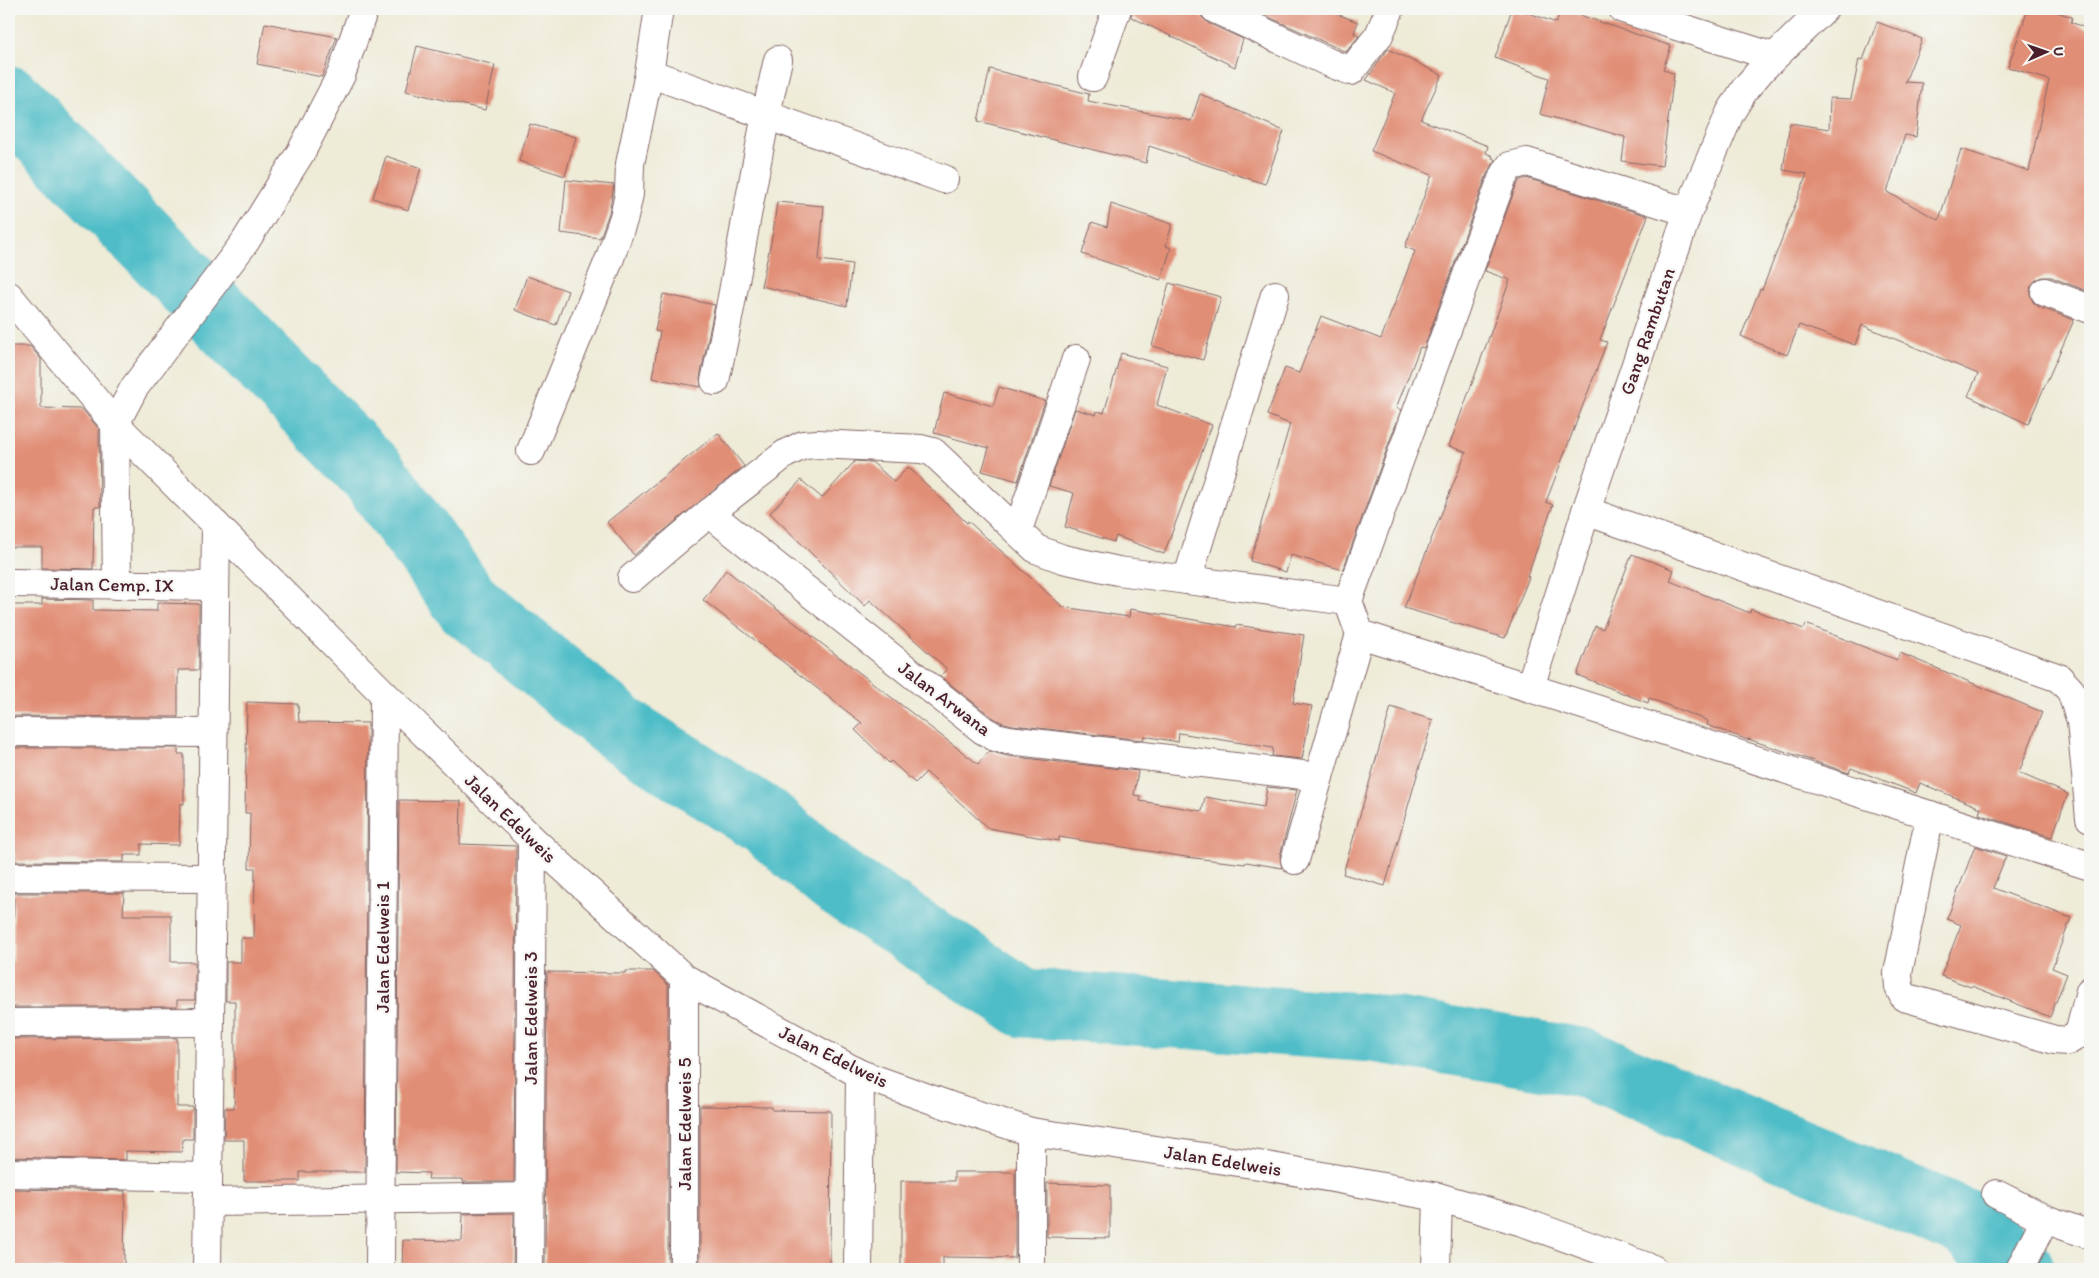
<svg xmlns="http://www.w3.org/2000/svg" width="2099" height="1278" font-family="Itim,sans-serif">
<rect width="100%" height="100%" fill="#f6f6f2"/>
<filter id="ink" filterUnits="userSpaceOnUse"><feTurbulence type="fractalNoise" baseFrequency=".02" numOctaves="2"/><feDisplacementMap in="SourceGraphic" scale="10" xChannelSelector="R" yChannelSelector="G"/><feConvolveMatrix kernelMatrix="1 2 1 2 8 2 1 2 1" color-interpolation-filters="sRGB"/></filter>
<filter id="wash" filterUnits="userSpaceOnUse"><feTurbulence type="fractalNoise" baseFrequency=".0096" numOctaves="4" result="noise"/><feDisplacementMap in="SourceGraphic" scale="20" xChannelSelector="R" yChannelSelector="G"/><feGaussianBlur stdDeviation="1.12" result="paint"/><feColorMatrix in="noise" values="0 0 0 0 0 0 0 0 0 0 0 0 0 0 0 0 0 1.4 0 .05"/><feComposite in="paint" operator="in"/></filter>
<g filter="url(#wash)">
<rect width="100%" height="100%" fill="#eeebd7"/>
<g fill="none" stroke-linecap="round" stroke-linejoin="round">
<path stroke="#4fbdc7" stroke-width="69" d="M9 100 373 474 469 605 622 730 765 821 835 880 1024 1003 1373 1028 1582 1062 1965 1223 2020 1269"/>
</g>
<g id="blocks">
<g fill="#e18e76">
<path d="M1132 9H1200L1202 17 1208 23 1243 39 1235 67 1131 17Z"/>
<path d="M1251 9H1324L1358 22 1354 33 1359 36 1346 52Z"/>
<path d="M1512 9H1518L1556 23 1562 9 1671 46 1663 69 1674 74 1662 166 1622 161 1625 137 1573 122V123L1540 114 1549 78 1495 58Z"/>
<path d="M2028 9H2048L2072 17 2071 22 2090 30V283L2087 291 2051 277H2043L2036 280 2031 286 2030 294 2033 302 2039 307 2074 320 2028 424 1968 396 1978 374 1862 325 1855 345 1799 325 1787 355 1741 336 1760 289 1762 290 1807 174 1783 170 1790 123 1829 129 1830 98 1851 99 1859 59 1863 60 1877 22 1922 39 1905 82 1922 83 1916 137 1905 135 1887 192 1939 220 1961 149 2029 171 2049 80 2008 67Z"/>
<path d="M265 23 337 37 322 77 257 64Z"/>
<path d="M417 46 495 65 485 110 406 91Z"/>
<path d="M1388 49 1442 75 1421 120 1488 146 1486 153 1493 156 1492 158 1496 160 1487 174 1424 348 1420 347 1396 408 1401 410 1343 570 1291 555 1286 572 1250 561 1290 424 1267 415 1285 368 1299 373 1321 316 1381 339 1415 251 1405 247 1432 175 1371 151 1395 93 1366 80Z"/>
<path d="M990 69 1089 94 1088 101 1191 121 1200 94 1284 131 1265 184 1149 146 1146 163 978 121Z"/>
<path d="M530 124 576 137 565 176 519 161Z"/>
<path d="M386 156 421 168 408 210 373 198Z"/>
<path d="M1526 178 1648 216 1600 340 1607 342 1546 502 1553 505 1527 576 1529 577 1505 638 1404 608 1466 452 1449 446 1510 280 1485 271 1516 186 1520 180Z"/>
<path d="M566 180 614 185 609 213 600 238 561 233Z"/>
<path d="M777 202 824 206 819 260 852 264 847 306 761 286 773 233Z"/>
<path d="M1111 204 1172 224 1166 246 1171 248 1161 280 1082 254 1092 222 1107 227Z"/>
<path d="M527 276 568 291 556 325 515 310Z"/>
<path d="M1169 283 1221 297 1203 360 1152 346Z"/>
<path d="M663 294 715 305 700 378 701 387 652 378 660 332 655 331Z"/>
<path d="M9 346H30L41 359V408L82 409 99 429 100 507H94L93 569 42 568V547H9Z"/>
<path d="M1121 353 1167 366 1157 405 1212 425 1164 554 1116 536 1114 542 1065 527 1074 493 1049 486 1075 409 1096 415 1097 411 1104 413Z"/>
<path d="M999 387 1045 401 1018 481 982 471 989 448 934 433 944 393 993 406Z"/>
<path d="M718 433 744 466 634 555 607 522Z"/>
<path d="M855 461 872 462 894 482 908 467 967 523 968 521 1063 607 1129 617 1130 609 1236 627V625L1304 635 1293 703 1312 706 1302 759 1272 756 1273 748 1179 733 1178 742 1144 736 1143 740 1012 725 1001 722 992 717 940 676 947 669 870 600 865 606 770 513 801 480 822 498Z"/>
<path d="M1632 554 1674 570 1670 581 1750 613 1751 609 1804 629 1806 624 1897 660 1900 653 2042 712 2019 773 2068 794 2052 837 1979 814 1981 808 1920 783 1916 793 1851 768 1849 773 1748 739V740L1707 725 1708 721 1649 698 1648 703 1577 675 1595 626 1603 629Z"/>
<path d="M726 570 978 764 989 751 1007 756 1138 771 1134 795 1141 796 1140 801 1202 811 1205 797 1264 807 1267 787 1297 790 1280 856 1282 868 1246 862 1245 864 1186 857 1059 837V841L988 828 926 772 915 783 891 761 889 763 855 730 862 723 703 600Z"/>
<path d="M42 599 93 600V610L157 611V603L199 604V670H178V717L9 716V605H42Z"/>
<path d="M247 702 298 704 299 722 368 723 365 1172H300V1181H244V1140H224L225 1108H234L235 1065V1001H226V962H241V938H254L255 868H249L250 813H245Z"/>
<path d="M1391 707 1433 720 1385 886 1343 874Z"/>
<path d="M9 748H178V754H184V804H180L179 845 141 844V855H124V862L15 861V854H12L13 811 12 806H9Z"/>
<path d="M399 800 461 801 460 844 516 846 514 1182H463V1179H428L429 1173 396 1172Z"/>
<path d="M1975 846 2006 856 1993 888 2071 918 2052 968 2067 974 2050 1017 1972 986 1971 987 1941 976 1961 925 1947 919Z"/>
<path d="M14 893H124L123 915H171V962H195V1000H177V1007H12V996H9V962H13Z"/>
<path d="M625 971H653L668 985V1269H545L547 972 625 973Z"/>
<path d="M177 1038V1107H193V1139H183L182 1152 126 1151V1160L9 1157 11 1039Z"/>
<path d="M700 1106 772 1107V1110L831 1111 830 1269H700Z"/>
<path d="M954 1172H1015V1258L943 1257V1269H901V1181H954Z"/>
<path d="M1047 1183 1110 1185V1238L1047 1237Z"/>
<path d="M9 1189 125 1191 124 1269H9Z"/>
<path d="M514 1213 513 1269H402L403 1240 462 1241 463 1214Z"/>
</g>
</g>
</g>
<g filter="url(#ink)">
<use href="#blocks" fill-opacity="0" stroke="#836667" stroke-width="1"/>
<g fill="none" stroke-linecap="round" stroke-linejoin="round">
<g stroke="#836667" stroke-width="30">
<g id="minor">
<path d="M1215 9 1330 63 1351 71 1379 35 1390 9"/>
<path d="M1623 9 1774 57"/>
<path d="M649 73 944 179"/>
<path d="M1093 77 1117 9"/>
<path d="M2045 292 2090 309"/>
<path d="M9 296 115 424 384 694 532 839 684 978 860 1074 950 1106 1031 1132 1266 1166 1438 1197 1523 1222 1653 1269"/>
<path d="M715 381C739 274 753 166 778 60"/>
<path d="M531 451 610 258 624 217 629 194 630 164 649 73 659 9"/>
<path d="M1586 511 2059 678 2071 691 2081 721 2090 818"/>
<path d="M709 513 983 730 995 737 1009 740 1319 777"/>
<path d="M1018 530 1076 359"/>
<path d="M632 578 709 513 785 454 803 445 818 444 921 449 933 452 1036 549 1063 559 1118 571 1348 601 1360 634 2090 866"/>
<path d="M1187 580 1275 295"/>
<path d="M9 583 215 586"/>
<path d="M117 585 115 424 134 388 245 242 301 152 341 75 364 9"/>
<path d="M1348 601 1502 179 1510 166 1527 162 1688 212"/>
<path d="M1530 687 1586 511 1688 212 1730 113 1745 89 1762 69 1824 9"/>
<path d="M9 732 213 733"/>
<path d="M1930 815 1898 973 1899 987 1904 997 2055 1040 2068 1041 2079 1034 2090 991"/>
<path d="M1295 860 1360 634"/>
<path d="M9 877 212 878"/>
<path d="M9 1023 210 1022"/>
<path d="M9 1173 207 1177"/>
<path d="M1996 1194 2045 1219 2090 1235"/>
<path d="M208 1202 529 1197"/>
<path d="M207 1269 216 525"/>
<path d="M380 1269 384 694"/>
<path d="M529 1269 532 839"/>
<path d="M684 1269V978"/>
<path d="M858 1269 860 1074"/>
<path d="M1031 1269V1132"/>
<path d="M1436 1269 1438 1197"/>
<path d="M2020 1269 2045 1219"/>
</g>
</g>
<use href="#minor" stroke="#fff" stroke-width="28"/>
</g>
</g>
<g text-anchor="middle" stroke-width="4.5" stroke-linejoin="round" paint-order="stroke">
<g font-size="19" fill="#4a1f2b" stroke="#f6f6f2">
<text transform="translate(1647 331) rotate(-71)" y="7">Gang Rambutan</text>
<text transform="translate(112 584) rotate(1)" y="7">Jalan Cemp. IX</text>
<text transform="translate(945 698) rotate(37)" y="7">Jalan Arwana</text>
<text transform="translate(511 818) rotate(44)" y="7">Jalan Edelweis</text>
<text transform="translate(382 947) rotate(-90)" y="7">Jalan Edelweis 1</text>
<text transform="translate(530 1018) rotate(-90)" y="7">Jalan Edelweis 3</text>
<text transform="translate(834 1056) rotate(26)" y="7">Jalan Edelweis</text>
<text transform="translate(684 1124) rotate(-90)" y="7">Jalan Edelweis 5</text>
<text transform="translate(1223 1160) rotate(9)" y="7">Jalan Edelweis</text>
</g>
</g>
<rect width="2099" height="1278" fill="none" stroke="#f6f6f2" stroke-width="30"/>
<g transform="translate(2046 52) rotate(88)" stroke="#f6f6f2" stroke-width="4" paint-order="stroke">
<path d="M0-4L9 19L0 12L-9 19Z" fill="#4a1f2b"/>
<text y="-8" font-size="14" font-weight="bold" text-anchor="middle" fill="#4a1f2b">U</text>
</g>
</svg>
